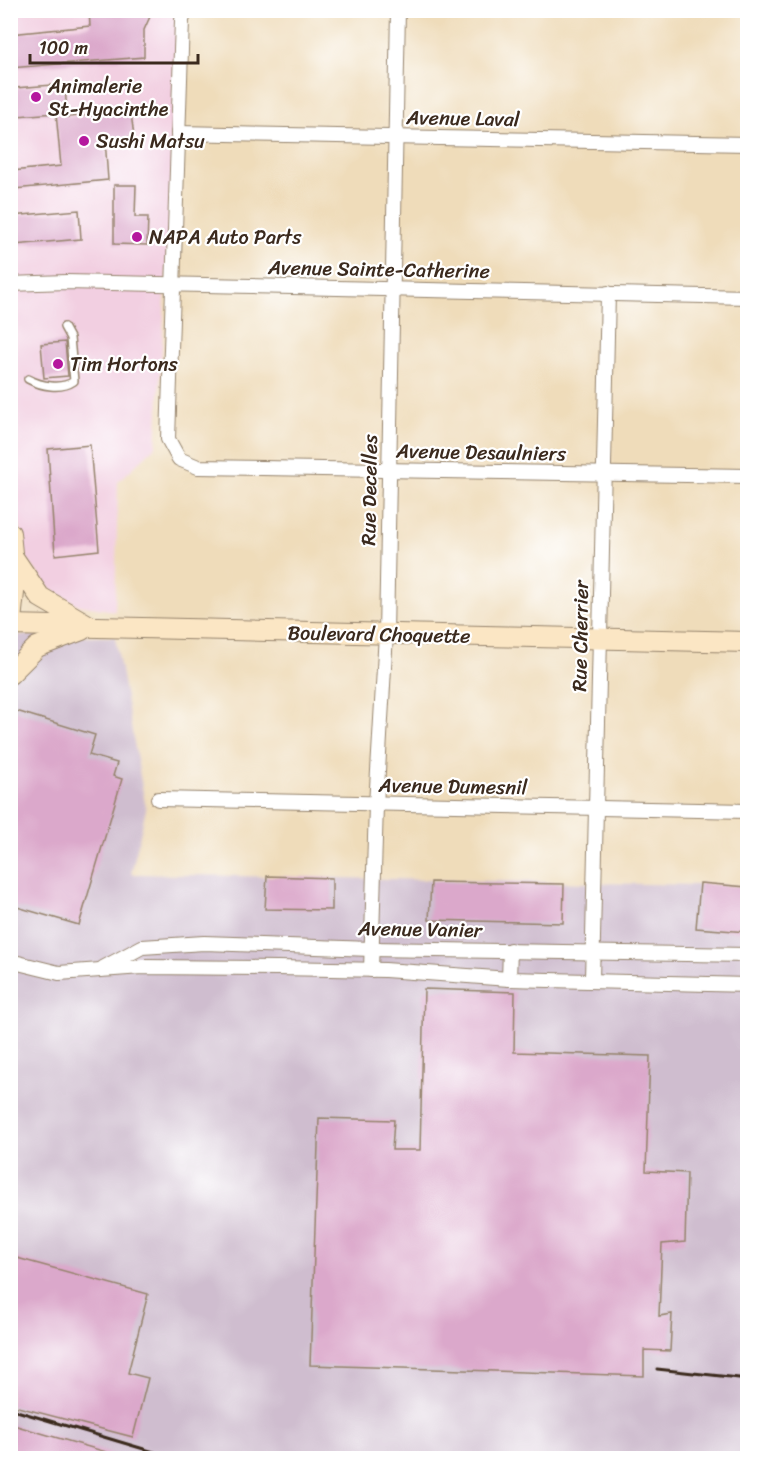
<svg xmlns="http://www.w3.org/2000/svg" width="758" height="1469" font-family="Sriracha,sans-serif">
<rect width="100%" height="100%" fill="#fff"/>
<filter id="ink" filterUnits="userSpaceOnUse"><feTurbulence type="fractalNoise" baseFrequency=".0167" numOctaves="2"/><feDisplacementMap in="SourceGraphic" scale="12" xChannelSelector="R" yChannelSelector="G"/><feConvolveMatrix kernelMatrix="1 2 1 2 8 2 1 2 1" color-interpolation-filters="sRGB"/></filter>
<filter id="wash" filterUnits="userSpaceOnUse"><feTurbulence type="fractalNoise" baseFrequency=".008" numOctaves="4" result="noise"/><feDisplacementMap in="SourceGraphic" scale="24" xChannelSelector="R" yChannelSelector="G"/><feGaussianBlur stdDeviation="1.35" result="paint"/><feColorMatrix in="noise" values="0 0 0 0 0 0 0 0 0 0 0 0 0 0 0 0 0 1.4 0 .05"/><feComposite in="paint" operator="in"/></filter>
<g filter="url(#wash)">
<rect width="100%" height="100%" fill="#efdcba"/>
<path fill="#f2cfe1" d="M10 11H186L182 20 156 446 118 482 115 611 79 605 50 589 27 559 16 508 11 509Z"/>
<path fill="#cfbdcf" d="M11 635 115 637 146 809 131 874 747 886V1458H11Z"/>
<g id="blocks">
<g fill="#dba8cb">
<path d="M89 10H153L144 30V57L10 68V34L90 26Z"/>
<path d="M65 84 67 117 131 113 134 137 105 139 108 180 14 189 12 171 61 166 56 113 17 116 15 88Z"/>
<path d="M114 185H136L135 217H148L147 245 114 244Z"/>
<path d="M79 210 81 239 14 245 11 216Z"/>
<path d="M65 342 68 376 44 378 41 344Z"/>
<path d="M90 445 99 550 55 555 48 449Z"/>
<path d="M13 710 95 735 89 755 117 763 113 776 122 779 79 925 10 905V772L16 754 10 753Z"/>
<path d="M267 876 332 878V910L265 909Z"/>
<path d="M431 882 564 884 563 923 429 920Z"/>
<path d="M700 883 747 887V932L696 928Z"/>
<path d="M424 989 515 992 514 1052 650 1056 646 1171 687 1173 685 1242 662 1244 659 1316 672 1314 670 1351 644 1350V1376L310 1365 319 1118 394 1120 392 1150H420Z"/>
<path d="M17 1258 148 1294 128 1373 148 1378 133 1437 10 1405V1282Z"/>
<path d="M10 1424 120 1456V1458H10Z"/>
</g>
</g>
</g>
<g filter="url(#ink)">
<use href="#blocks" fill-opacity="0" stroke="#95836c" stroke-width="1.5"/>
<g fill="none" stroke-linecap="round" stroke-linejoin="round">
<g stroke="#95836c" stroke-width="10">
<path id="service" d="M28 379C41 386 61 390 74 381L70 338 64 327"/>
</g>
<g stroke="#95836c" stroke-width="16">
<g id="minor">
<path d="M186 10 182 20 168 439 179 459 198 467 748 476"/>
<path d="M178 133 748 144"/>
<path d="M10 284 66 282 748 297"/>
<path d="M158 799 748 811"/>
<path d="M10 961 59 973 142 967 277 968 385 970 509 979 748 985"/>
<path d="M103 968 142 947 204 943 371 949 748 955"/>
<path d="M371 970 376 805 386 634 398 10"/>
<path d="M509 979 510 950"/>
<path d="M592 980 608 293"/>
</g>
</g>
<g stroke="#95836c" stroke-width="22">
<g id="secondary">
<path d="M10 533 15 583 10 630"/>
<path d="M13 557 40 597 88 625"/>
<path d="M10 625 748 642"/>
<path d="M10 674 37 647 82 630"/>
</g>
</g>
<use href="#service" stroke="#fff" stroke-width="7"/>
<use href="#minor" stroke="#fff" stroke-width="14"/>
<use href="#secondary" stroke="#fbe6c4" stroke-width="20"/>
<g stroke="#3b2a1e" stroke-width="3">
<path d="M657 1369 748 1379"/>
<path d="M10 1409 174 1458"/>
</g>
</g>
</g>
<g fill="#b5179e" stroke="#fff" stroke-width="2">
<circle cx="36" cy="97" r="6"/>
<circle cx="84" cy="141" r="6"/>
<circle cx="137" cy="237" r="6"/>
<circle cx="58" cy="364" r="6"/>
</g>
<g text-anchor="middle" stroke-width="4.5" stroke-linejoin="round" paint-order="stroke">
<g font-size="20" fill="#3b2a1e" stroke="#fff" text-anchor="start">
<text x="48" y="93">Animalerie<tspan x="48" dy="23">St-Hyacinthe</tspan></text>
<text x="96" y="148">Sushi Matsu</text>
<text x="149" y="244">NAPA Auto Parts</text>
<text x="70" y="371">Tim Hortons</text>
</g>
<g font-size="20" fill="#3b2a1e" stroke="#fff">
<text transform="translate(463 118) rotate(1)" y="7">Avenue Laval</text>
<text transform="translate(379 269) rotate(1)" y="7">Avenue Sainte-Catherine</text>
<text transform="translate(481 452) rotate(1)" y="7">Avenue Desaulniers</text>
<text transform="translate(369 490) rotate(-89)" y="7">Rue Decelles</text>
<text transform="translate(379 634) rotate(1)" y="7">Boulevard Choquette</text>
<text transform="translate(580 636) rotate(-89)" y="7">Rue Cherrier</text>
<text transform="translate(453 786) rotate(1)" y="7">Avenue Dumesnil</text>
<text transform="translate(420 929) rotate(1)" y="7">Avenue Vanier</text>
</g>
</g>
<rect width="758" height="1469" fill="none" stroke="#fff" stroke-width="36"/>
<path d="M30 54v9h168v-9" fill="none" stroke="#3b2a1e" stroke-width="3"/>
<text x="39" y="54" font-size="18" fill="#3b2a1e" stroke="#ffffff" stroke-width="4.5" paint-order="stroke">100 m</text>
</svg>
